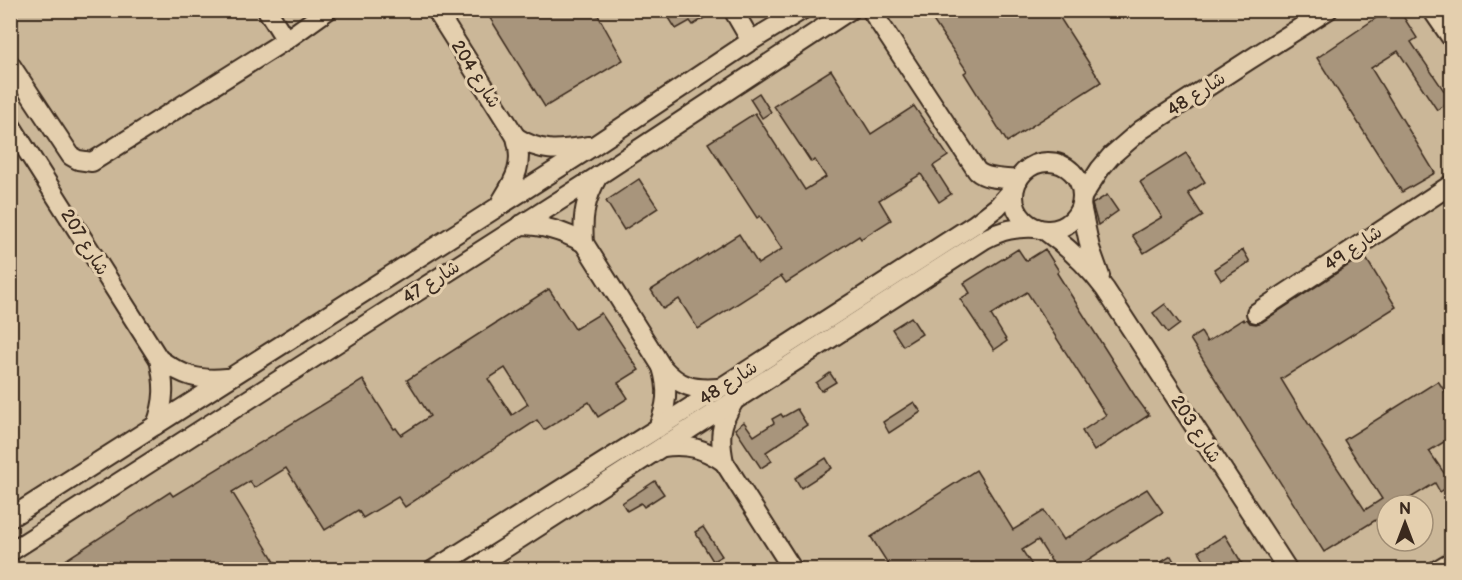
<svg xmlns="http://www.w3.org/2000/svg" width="1462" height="580" font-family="'Balsamiq Sans','Playpen Sans Arabic',sans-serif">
<rect width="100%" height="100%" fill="#dac5a5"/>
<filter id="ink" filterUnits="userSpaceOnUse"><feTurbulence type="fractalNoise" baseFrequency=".0167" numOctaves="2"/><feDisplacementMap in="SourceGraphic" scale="12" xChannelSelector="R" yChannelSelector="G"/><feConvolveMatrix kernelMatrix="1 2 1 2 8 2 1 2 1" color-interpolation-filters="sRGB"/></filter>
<g filter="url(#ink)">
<path fill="#cbb798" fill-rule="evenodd" d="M10 11H1451V569H11ZM1387 505H1423V541H1387Z"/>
<g fill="#a8957b" stroke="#3b2a1e" stroke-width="1.5" fill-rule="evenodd">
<path d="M485 10H595L623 60 545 107Z"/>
<path d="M664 10H717L693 25 690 21 676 29Z"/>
<path d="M926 10H1055L1101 82 1007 142 964 73 967 71Z"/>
<path d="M1388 10H1399L1417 38 1411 42 1451 101 1437 110 1398 51 1371 68 1435 173 1402 192 1317 58Z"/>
<path d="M831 70 871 134 914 106 948 156 933 166 951 194 939 202 921 174 879 200 891 220 861 239 859 236 786 283 781 276 698 329 679 299 663 309 651 290 739 234 758 264 782 249 760 216 757 218 708 143 755 113 805 190 826 177 815 160 811 162 774 106Z"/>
<path d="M759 93 771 112 762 118 750 99Z"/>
<path d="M1186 153 1205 182 1188 193 1203 216 1144 253 1132 235 1162 217 1140 182Z"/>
<path d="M639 179 658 208 624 230 606 201Z"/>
<path d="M1107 195 1118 211 1098 225 1092 204Z"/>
<path d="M1018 249 1026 261 1045 249 1059 271 1057 273 1135 396 1149 415 1094 451 1082 431 1106 415 1027 292 991 315 1007 341 994 350 960 299 970 293 964 283Z"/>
<path d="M1243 250 1250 262 1221 280 1214 269Z"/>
<path d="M1364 255 1396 307 1281 379 1309 425 1365 510 1382 499 1344 440 1438 381 1452 402V437L1429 451 1444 473 1452 468V484L1440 492 1435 483 1399 505H1387V513L1324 552 1190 339 1201 332 1207 342 1243 319 1244 321 1247 319 1250 323 1256 324 1262 322Z"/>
<path d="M549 289 575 329 601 313 639 370 618 383 628 398 598 417 589 402 544 430 537 420 405 507 398 497 363 518 358 510 325 530 286 468 254 488 250 481 232 492 280 570H50L170 492 173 496 363 380 394 429 396 428 401 435 430 416 407 380ZM505 368 528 404 512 415 488 379Z"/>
<path d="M1165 304 1180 324 1168 333 1153 313Z"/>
<path d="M911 317 922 334 903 346 892 329Z"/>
<path d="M830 373 836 382 821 391 816 383Z"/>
<path d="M914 402 921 412 889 433 883 422Z"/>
<path d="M797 409 807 425 766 452 772 461 761 468 735 429 744 422 754 436 774 423 772 419 781 414 783 417Z"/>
<path d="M826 458 832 468 801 488 795 478Z"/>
<path d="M976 470 1013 530 1044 511 1063 540 1147 489 1163 512 1072 570H1057L1038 540 1022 550 1035 570H892L871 537Z"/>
<path d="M655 481 664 494 644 507 641 503 627 511 622 503Z"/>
<path d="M703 527 722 556 713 561 695 532Z"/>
<path d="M1225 535 1246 570H1210L1199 551Z"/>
<path d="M1171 556 1179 570H1148Z"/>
</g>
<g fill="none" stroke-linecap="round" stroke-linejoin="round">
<g stroke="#3b2a1e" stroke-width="22">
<g id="minor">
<path d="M436 10 516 137C524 166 515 179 501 202"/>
<path d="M733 10 751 41"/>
<path d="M871 10 977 171C987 180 1005 178 1018 180"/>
<path d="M1432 10 1452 39"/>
<path d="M286 40 328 10"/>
<path d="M10 64 71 156 78 160 92 162 286 40 267 10"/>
<path d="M10 124 159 359C165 385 165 401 156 425"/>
<path d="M516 137C543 154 560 150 589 146"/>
<circle cx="1048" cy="196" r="34"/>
<path d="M598 176C585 199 582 216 584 243L662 367C680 387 693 390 719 388"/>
<path d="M1082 197 1100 169 1111 156 1141 130 1249 60 1328 10"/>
<path d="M1081 205 1090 248 1100 276"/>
<path d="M520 225C544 225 563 231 584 243"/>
<path d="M1044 230C1068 247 1087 265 1105 289L1288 570"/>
<path d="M1256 313 1452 184"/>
<path d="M159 359C183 376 198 381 227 378"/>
<path d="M733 403C720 424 719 438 724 462L793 570"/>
<path d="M658 428C667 405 669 391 662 367"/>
<path d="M663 447C688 444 703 448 724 462"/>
<path d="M10 518 595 145 751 41 802 10"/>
<path d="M10 552 598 176 850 10"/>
<path d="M433 570 658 428 975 224 997 207 1015 187"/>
<path d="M471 570 985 239C1002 230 1016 227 1036 228"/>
<path d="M1437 570 1452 561"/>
</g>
</g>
<use href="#minor" stroke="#e4cfae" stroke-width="18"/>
</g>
</g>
<g text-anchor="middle" stroke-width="6" stroke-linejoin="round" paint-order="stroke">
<g font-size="18" fill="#3b2a1e" stroke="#e4cfae">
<text transform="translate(476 74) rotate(58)" y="6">شارع 204</text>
<text transform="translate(1196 94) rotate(-33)" y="6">شارع 48</text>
<text transform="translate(85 242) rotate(58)" y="6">شارع 207</text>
<text transform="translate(1353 248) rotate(-34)" y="6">شارع 49</text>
<text transform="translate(431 282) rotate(-33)" y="6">شارع 47</text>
<text transform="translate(728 383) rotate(-33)" y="6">شارع 48</text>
<text transform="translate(1196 429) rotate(57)" y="6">شارع 203</text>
</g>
</g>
<rect width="1462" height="580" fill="none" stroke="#e4cfae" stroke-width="36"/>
<rect x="18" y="18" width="1426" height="544" fill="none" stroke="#3b2a1e" stroke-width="2" filter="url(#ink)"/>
<g transform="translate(1405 523)"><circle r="28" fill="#e4cfae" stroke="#a08d74" stroke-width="1.5"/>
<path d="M0-4.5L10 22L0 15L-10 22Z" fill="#3b2a1e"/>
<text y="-9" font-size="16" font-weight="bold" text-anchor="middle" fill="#3b2a1e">N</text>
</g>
</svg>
